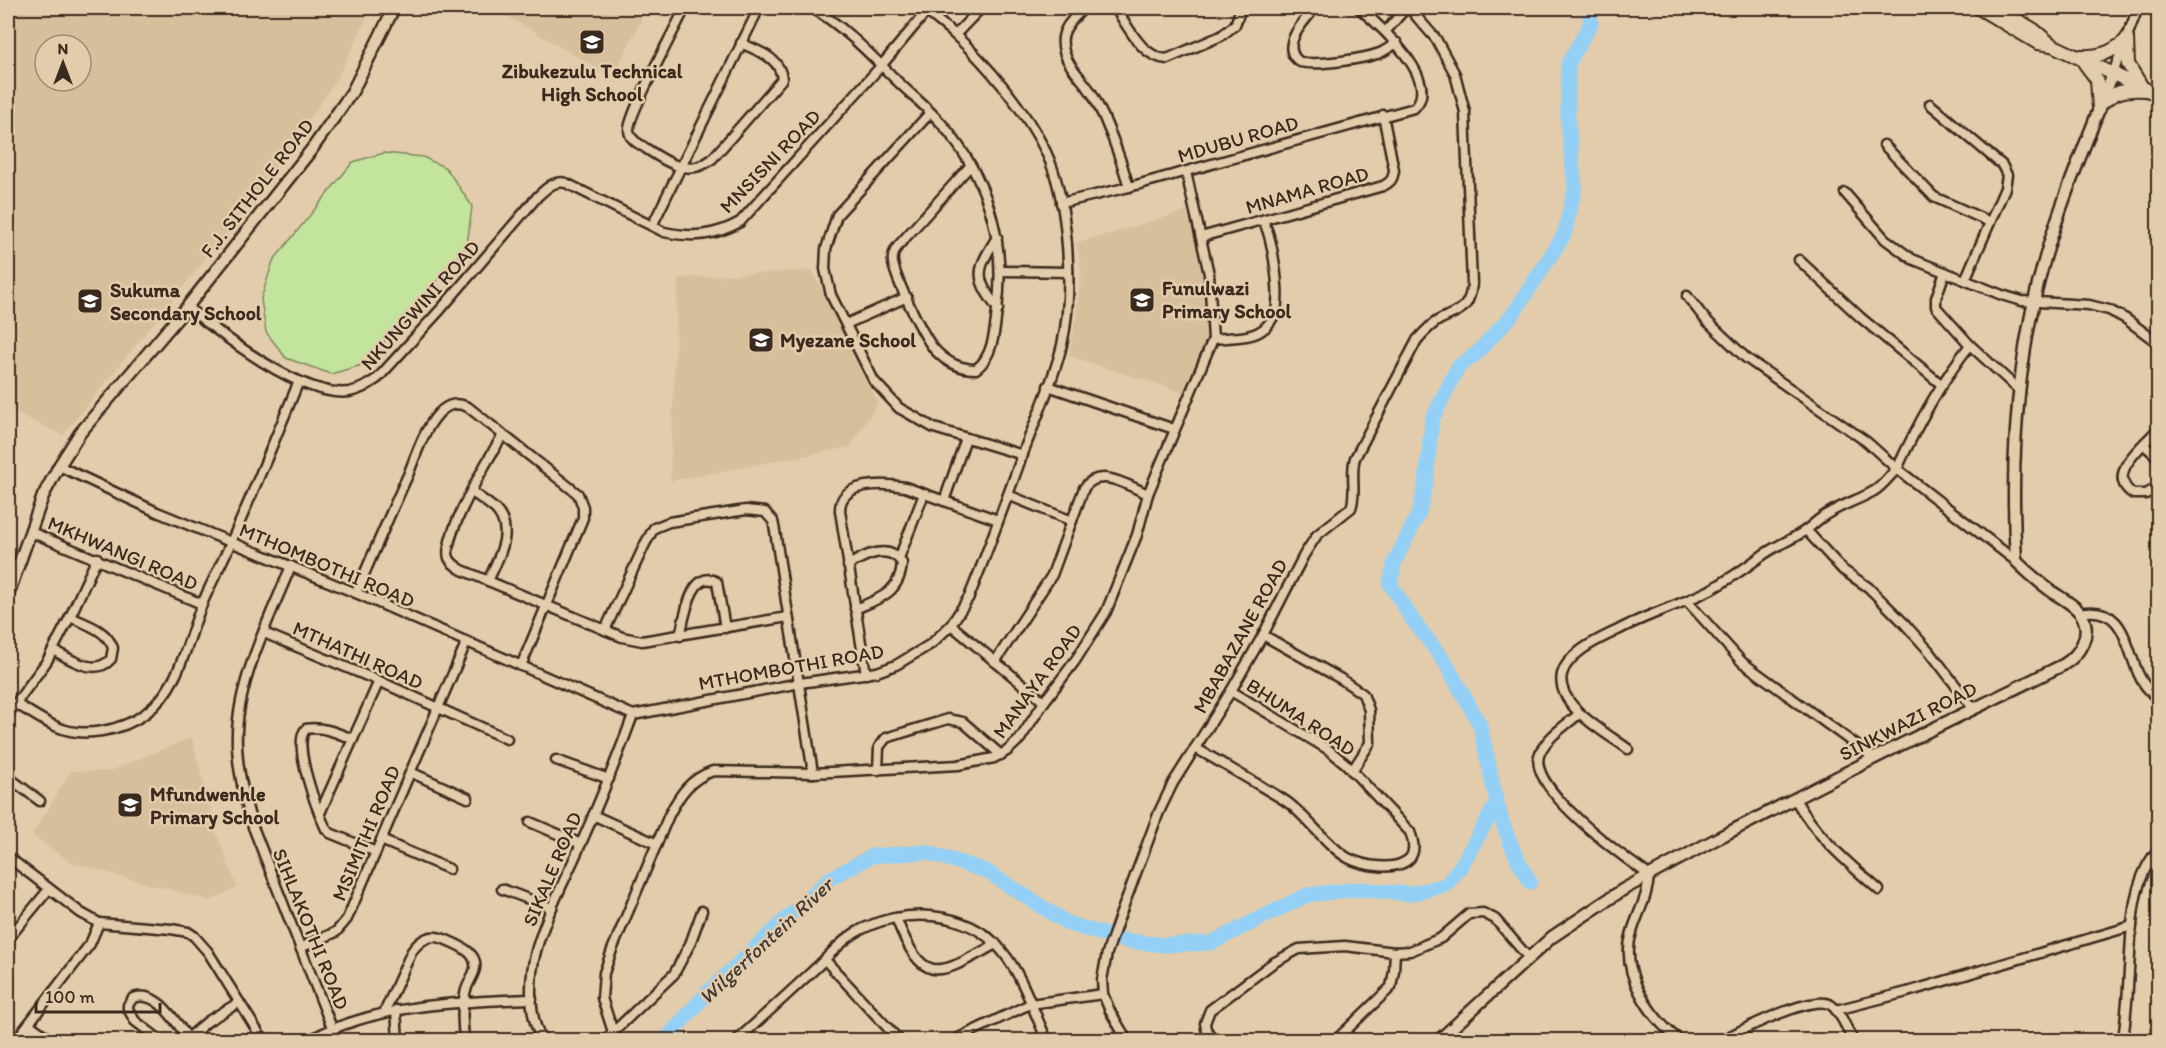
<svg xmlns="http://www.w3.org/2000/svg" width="2166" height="1048" font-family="Itim,sans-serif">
<rect width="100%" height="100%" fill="#e2ccac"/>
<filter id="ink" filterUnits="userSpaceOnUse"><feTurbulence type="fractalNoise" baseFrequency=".0167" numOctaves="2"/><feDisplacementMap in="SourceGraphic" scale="12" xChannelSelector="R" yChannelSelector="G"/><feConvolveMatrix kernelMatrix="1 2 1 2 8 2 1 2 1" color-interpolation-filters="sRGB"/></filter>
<g filter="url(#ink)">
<g fill="#d8bf9b" fill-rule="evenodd">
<path d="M8 8H372L338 77 260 192 63 435 8 409ZM45 45H81V81H45Z"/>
<path d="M493 8H647L613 77Z"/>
<path d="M1190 210 1203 281 1209 331 1184 393 1069 356 1076 318 1081 271 1077 243Z"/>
<path d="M812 270 878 403 850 447 670 481 678 278Z"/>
<path d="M192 737 216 832 237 887 210 901 70 862 32 835 71 771H110Z"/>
</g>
<path fill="#c3e49d" stroke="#7f875e" stroke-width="1.5" d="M384 153 423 157 446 168 472 206 467 246 365 364 331 374 286 358 266 332 261 299 273 261 353 162Z"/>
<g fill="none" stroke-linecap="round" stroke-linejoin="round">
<g stroke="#94d0f5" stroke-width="15">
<path d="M1497 803C1504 831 1515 857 1530 882"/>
<path d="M665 1040 707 993 829 879 872 856 926 852 986 871 1069 924 1127 941 1165 945 1211 943 1307 895 1359 889 1410 894 1446 885 1461 866 1497 803 1480 725 1445 662 1412 619 1390 584 1395 561 1419 513 1426 481 1432 420 1458 367 1477 353 1513 314 1564 235 1575 188 1568 122V64L1591 23 1589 8"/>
</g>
<g stroke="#3b2a1e" stroke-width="13">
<g id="minor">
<path d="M685 8C676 27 628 115 629 130 629 136 632 138 636 142 659 156 685 181 712 159L782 79C780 57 759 52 741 43"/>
<path d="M812 8C842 25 868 52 892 76 912 96 937 115 953 138 991 188 1006 249 997 310 995 330 993 357 976 369 960 369 946 362 935 350 924 338 896 280 893 263 892 256 894 251 898 246L970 166"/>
<path d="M1084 8C1074 18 1060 29 1063 46 1065 66 1085 80 1094 97 1109 126 1120 156 1129 187"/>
<path d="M1115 8C1129 27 1141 57 1167 59L1221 36 1235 25 1241 8"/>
<path d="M1315 8C1304 21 1278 47 1300 62 1317 66 1363 59 1380 53 1386 50 1392 46 1397 43"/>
<path d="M1386 31 1406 8"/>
<path d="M955 35 981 8"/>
<path d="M2113 73 2138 8"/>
<path d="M1930 104 2002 165 2007 175 2005 188 1965 280"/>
<path d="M930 113 837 215 826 249 825 269 831 295 874 381 899 408 934 428 1023 455"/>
<path d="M1884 145 1934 197 1990 222"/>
<path d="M1845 193 1885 239 1912 259 2002 295 2022 301 2089 305 2109 310 2126 319 2158 343"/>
<path d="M1061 203 1129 187 1414 108C1443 81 1378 24 1359 8"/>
<path d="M652 226 759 8"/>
<path d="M997 237C977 270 973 276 998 309"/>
<path d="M1201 237 1383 186C1391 182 1393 179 1394 170L1383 115"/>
<path d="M1799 260 1860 317 1942 385"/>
<path d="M1001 271 1068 272"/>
<path d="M1945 272 1936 298V307L1970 345 2020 391"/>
<path d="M1687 296 1705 319 1746 358 1867 442 1897 469C1917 425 1940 383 1970 345"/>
<path d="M187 307C223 336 302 398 349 392 361 390 369 384 378 378L441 309 538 196C547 188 554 180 566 183L664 232C692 238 715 236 740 222L881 66 927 11"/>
<path d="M846 324 907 297"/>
<path d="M1213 339C1228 337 1250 339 1262 330 1270 325 1277 312 1277 303 1279 285 1272 235 1263 221"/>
<path d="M1048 386 1174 429"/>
<path d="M2158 429C2144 445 2104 474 2133 494H2146L2158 487"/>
<path d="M503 435C491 454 441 538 449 558 451 563 457 567 462 570L622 637 642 641 788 617"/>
<path d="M2144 445 2158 457"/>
<path d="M59 466 157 512 356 593 633 715 800 683 877 672 896 665 931 644 951 625 969 597C988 551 1005 503 1022 456 1035 420 1053 383 1062 345 1074 292 1069 201 1046 152 1026 111 988 65 954 34 944 25 933 17 923 8"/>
<path d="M472 492C479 497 488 503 495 509 516 530 498 559 488 581"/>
<path d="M1008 495 1072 521"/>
<path d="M944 501 966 438"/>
<path d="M1806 530 1843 570 1868 587 1903 622 1930 652 1973 708"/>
<path d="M31 532 202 604"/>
<path d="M899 558 924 494"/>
<path d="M291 566C269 620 234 687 237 746 238 774 245 801 253 827L332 1028"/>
<path d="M848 566C864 555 889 543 902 563 900 593 879 599 855 609"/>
<path d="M356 593C373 554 390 514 408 475 416 455 424 429 439 413 448 404 456 402 468 407L578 494 583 507V518L521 666"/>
<path d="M1687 601 1742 662 1874 758"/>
<path d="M2080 613C2123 604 2125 643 2138 673 2142 683 2150 692 2158 699"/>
<path d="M951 625 1044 702"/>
<path d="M605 630 645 544 654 528 669 522 746 510 765 512 773 521 775 531 813 773"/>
<path d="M264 633 379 681 507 739"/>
<path d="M1263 635 1341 679 1363 694 1369 710 1370 743 1352 771"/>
<path d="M680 636C684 620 691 567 717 582L725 628"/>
<path d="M53 650C70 659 95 677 111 659L113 648C107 630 86 624 70 617"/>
<path d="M995 662 1052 575 1084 488C1100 466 1128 486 1148 494"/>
<path d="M866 674 840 511C839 481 883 483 905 487L998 520"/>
<path d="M16 704C29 711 41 720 55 726 82 739 122 731 146 713 181 687 187 639 203 602 212 581 223 561 232 540 255 488 277 434 299 381"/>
<path d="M8 714 47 661 70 617 97 558"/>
<path d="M1579 714C1567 724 1547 737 1540 753 1524 787 1625 858 1649 875 1648 897 1638 912 1632 932 1619 972 1649 1016 1679 1040"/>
<path d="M353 739C337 733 323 726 306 729 291 743 318 812 326 829L330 833 376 852"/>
<path d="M1195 748C1217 760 1238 773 1259 785 1270 792 1281 797 1291 805 1308 819 1331 849 1348 858 1363 866 1397 872 1410 858 1416 850 1413 840 1410 832L1346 764 1329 750 1231 691"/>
<path d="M1628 749C1607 733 1555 706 1562 674 1568 652 1600 639 1618 630 1648 614 1680 605 1710 590 1728 580 1744 569 1760 557 1773 547 1789 541 1803 532 1810 528 1815 522 1821 518 1837 506 1857 501 1874 491 1883 486 1889 476 1897 469L2016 561"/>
<path d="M556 760 609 779"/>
<path d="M878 770 879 747 886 738 948 719 963 722 1001 755"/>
<path d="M410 772 468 798"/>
<path d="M8 777 40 801"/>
<path d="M1795 799C1816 836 1847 862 1879 890"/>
<path d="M320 813 379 681"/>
<path d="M593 815 657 844"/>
<path d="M530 822 581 844"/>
<path d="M381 840 449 869"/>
<path d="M8 857 81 913 99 923 171 929 188 932 194 936 208 952 263 1040"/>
<path d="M502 889 552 908"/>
<path d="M896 918C924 989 939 975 996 944"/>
<path d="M8 939 49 889"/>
<path d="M300 948 336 932 347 919 466 643"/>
<path d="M825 960 899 1040"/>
<path d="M396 1010 398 1040"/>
<path d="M1836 1010 1907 992 2132 926"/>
<path d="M384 1013 412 951C420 940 430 933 444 939 458 945 481 953 474 972 471 980 466 986 465 994 461 1009 463 1025 464 1040"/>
<path d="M29 1024 51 1040"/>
<path d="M1448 1031 1457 1040"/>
<path d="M613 1032 602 998 604 973 612 950 669 815C680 794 690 779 713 771L813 773 958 765 994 758 1007 751 1020 739 1044 702 1075 661 1106 612 1137 535 1148 494 1213 339 1209 274 1186 172"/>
<path d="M16 1040 90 944 99 923"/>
<path d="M160 1040 135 1021 128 1009V1005L133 998C158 989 175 1022 188 1038"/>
<path d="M186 1040 208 1021 238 1003"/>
<path d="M309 1040C377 1004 456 1002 532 999"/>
<path d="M542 1040C528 1015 529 978 536 951 546 915 565 880 580 846 599 803 617 759 633 715"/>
<path d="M605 1040 674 974 690 944 702 911"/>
<path d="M737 1040C764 1016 791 991 818 966 830 955 841 941 855 933 900 906 968 909 1002 951 1023 976 1033 1011 1047 1040"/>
<path d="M954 1040 1030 1004 1103 994"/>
<path d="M1127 1040 1110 1011 1103 994 1102 980 1107 953 1118 921 1159 812 1173 783 1231 691 1263 635 1304 555 1317 535 1351 508C1357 492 1350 474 1355 458L1417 340C1424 332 1430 325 1439 320 1460 309 1469 311 1472 284L1465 112 1455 74 1436 39 1409 8"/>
<path d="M1213 1040 1206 1029 1205 1023 1210 1010 1273 963 1299 949 1345 946 1395 952 1410 951 1441 938 1469 914 1483 913 1495 919 1528 957"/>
<path d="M1336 1040 1391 987 1394 971 1395 952"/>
<path d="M1722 1040C1740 1031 1814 993 1831 1005 1841 1012 1847 1030 1853 1040"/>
<path d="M2123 1040C2126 1017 2128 994 2129 970 2132 930 2130 882 2158 850"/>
</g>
</g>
<g stroke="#3b2a1e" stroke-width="15">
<g id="tertiary">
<path d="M8 595 43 496 59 466 80 433 187 307 312 149 352 92 394 8"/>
<path d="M1439 1040 1552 937 1624 889 1718 838 1902 744 2063 665C2080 655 2093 633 2081 614 2074 604 2061 598 2051 591 2039 582 2027 572 2016 561 2010 460 2017 355 2045 258 2063 195 2090 134 2113 73"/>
</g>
</g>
<g stroke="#3b2a1e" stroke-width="16">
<g id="secondary">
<path d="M1979 8 2038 43 2052 45"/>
<path d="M1997 8 2034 30 2052 45 2158 95"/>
<path d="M2127 38 2128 64 2142 87"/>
<path d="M2081 56C2099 57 2111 53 2125 41"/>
<path d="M2085 64 2097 80 2099 109"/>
<path d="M2101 104C2115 91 2125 89 2144 90"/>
</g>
</g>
<use href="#minor" stroke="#e2ccac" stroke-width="8"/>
<use href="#tertiary" stroke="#e2ccac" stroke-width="10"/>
<use href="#secondary" stroke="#e2ccac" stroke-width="12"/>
</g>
</g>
<defs>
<g id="school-square" transform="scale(1.35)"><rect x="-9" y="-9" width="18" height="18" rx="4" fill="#3b2a1e" stroke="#e2ccac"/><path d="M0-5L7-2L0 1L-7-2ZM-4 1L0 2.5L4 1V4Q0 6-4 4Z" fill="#fff"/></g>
</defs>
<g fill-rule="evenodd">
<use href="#school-square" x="592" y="42"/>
<use href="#school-square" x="1142" y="300"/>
<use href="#school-square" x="90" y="301"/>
<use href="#school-square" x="761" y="340"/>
<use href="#school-square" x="130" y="805"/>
</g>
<g text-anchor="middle" stroke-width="5" stroke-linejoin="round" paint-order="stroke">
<g font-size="20" font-weight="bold" fill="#3b2a1e" stroke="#e2ccac" text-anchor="start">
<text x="592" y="78" text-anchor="middle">Zibukezulu Technical<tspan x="592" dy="23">High School</tspan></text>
<text x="1162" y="295">Funulwazi<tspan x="1162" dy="23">Primary School</tspan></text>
<text x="110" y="297">Sukuma<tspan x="110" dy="23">Secondary School</tspan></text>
<text x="780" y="347">Myezane School</text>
<text x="150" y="801">Mfundwenhle<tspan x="150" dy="23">Primary School</tspan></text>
</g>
<g font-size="20" fill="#3b2a1e" stroke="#e2ccac">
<text transform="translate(1238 139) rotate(-16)" y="7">MDUBU ROAD</text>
<text transform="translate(770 161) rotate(-46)" y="7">MNSISNI ROAD</text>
<text transform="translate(257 188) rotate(-52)" y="7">F.J. SITHOLE ROAD</text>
<text transform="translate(1307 190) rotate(-16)" y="7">MNAMA ROAD</text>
<text transform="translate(420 305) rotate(-48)" y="7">NKUNGWINI ROAD</text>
<text transform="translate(123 553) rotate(23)" y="7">MKHWANGI ROAD</text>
<text transform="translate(327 565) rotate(23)" y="7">MTHOMBOTHI ROAD</text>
<text transform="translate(1240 636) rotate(-61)" y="7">MBABAZANE ROAD</text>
<text transform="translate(358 655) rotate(24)" y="7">MTHATHI ROAD</text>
<text transform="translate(791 667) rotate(-10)" y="7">MTHOMBOTHI ROAD</text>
<text transform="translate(1037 681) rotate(-54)" y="7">MANAYA ROAD</text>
<text transform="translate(1301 717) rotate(33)" y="7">BHUMA ROAD</text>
<text transform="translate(1908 721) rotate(-27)" y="7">SINKWAZI ROAD</text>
<text transform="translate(366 833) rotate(-67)" y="7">MSIMITHI ROAD</text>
<text transform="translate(552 869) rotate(-67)" y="7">SIKALE ROAD</text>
<text transform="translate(311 929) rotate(68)" y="7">SIHLAKOTHI ROAD</text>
</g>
<g font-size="21" font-style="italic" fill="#443b34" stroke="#e2ccac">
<text transform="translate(766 941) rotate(-43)" y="7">Wilgerfontein River</text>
</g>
</g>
<rect width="2166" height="1048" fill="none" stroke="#e2ccac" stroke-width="30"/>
<rect x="15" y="15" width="2136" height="1018" fill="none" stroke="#3b2a1e" stroke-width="2" filter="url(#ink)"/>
<g transform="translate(63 63)"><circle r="28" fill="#e2ccac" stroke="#9f8b73" stroke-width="1.5"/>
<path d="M0-4.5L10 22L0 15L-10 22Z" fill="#3b2a1e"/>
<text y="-9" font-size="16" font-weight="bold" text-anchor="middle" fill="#3b2a1e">N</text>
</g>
<path d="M36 1003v9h124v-9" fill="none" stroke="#3b2a1e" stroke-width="3"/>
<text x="45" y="1003" font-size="18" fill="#3b2a1e" stroke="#e2ccac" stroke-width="4.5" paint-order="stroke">100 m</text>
</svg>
